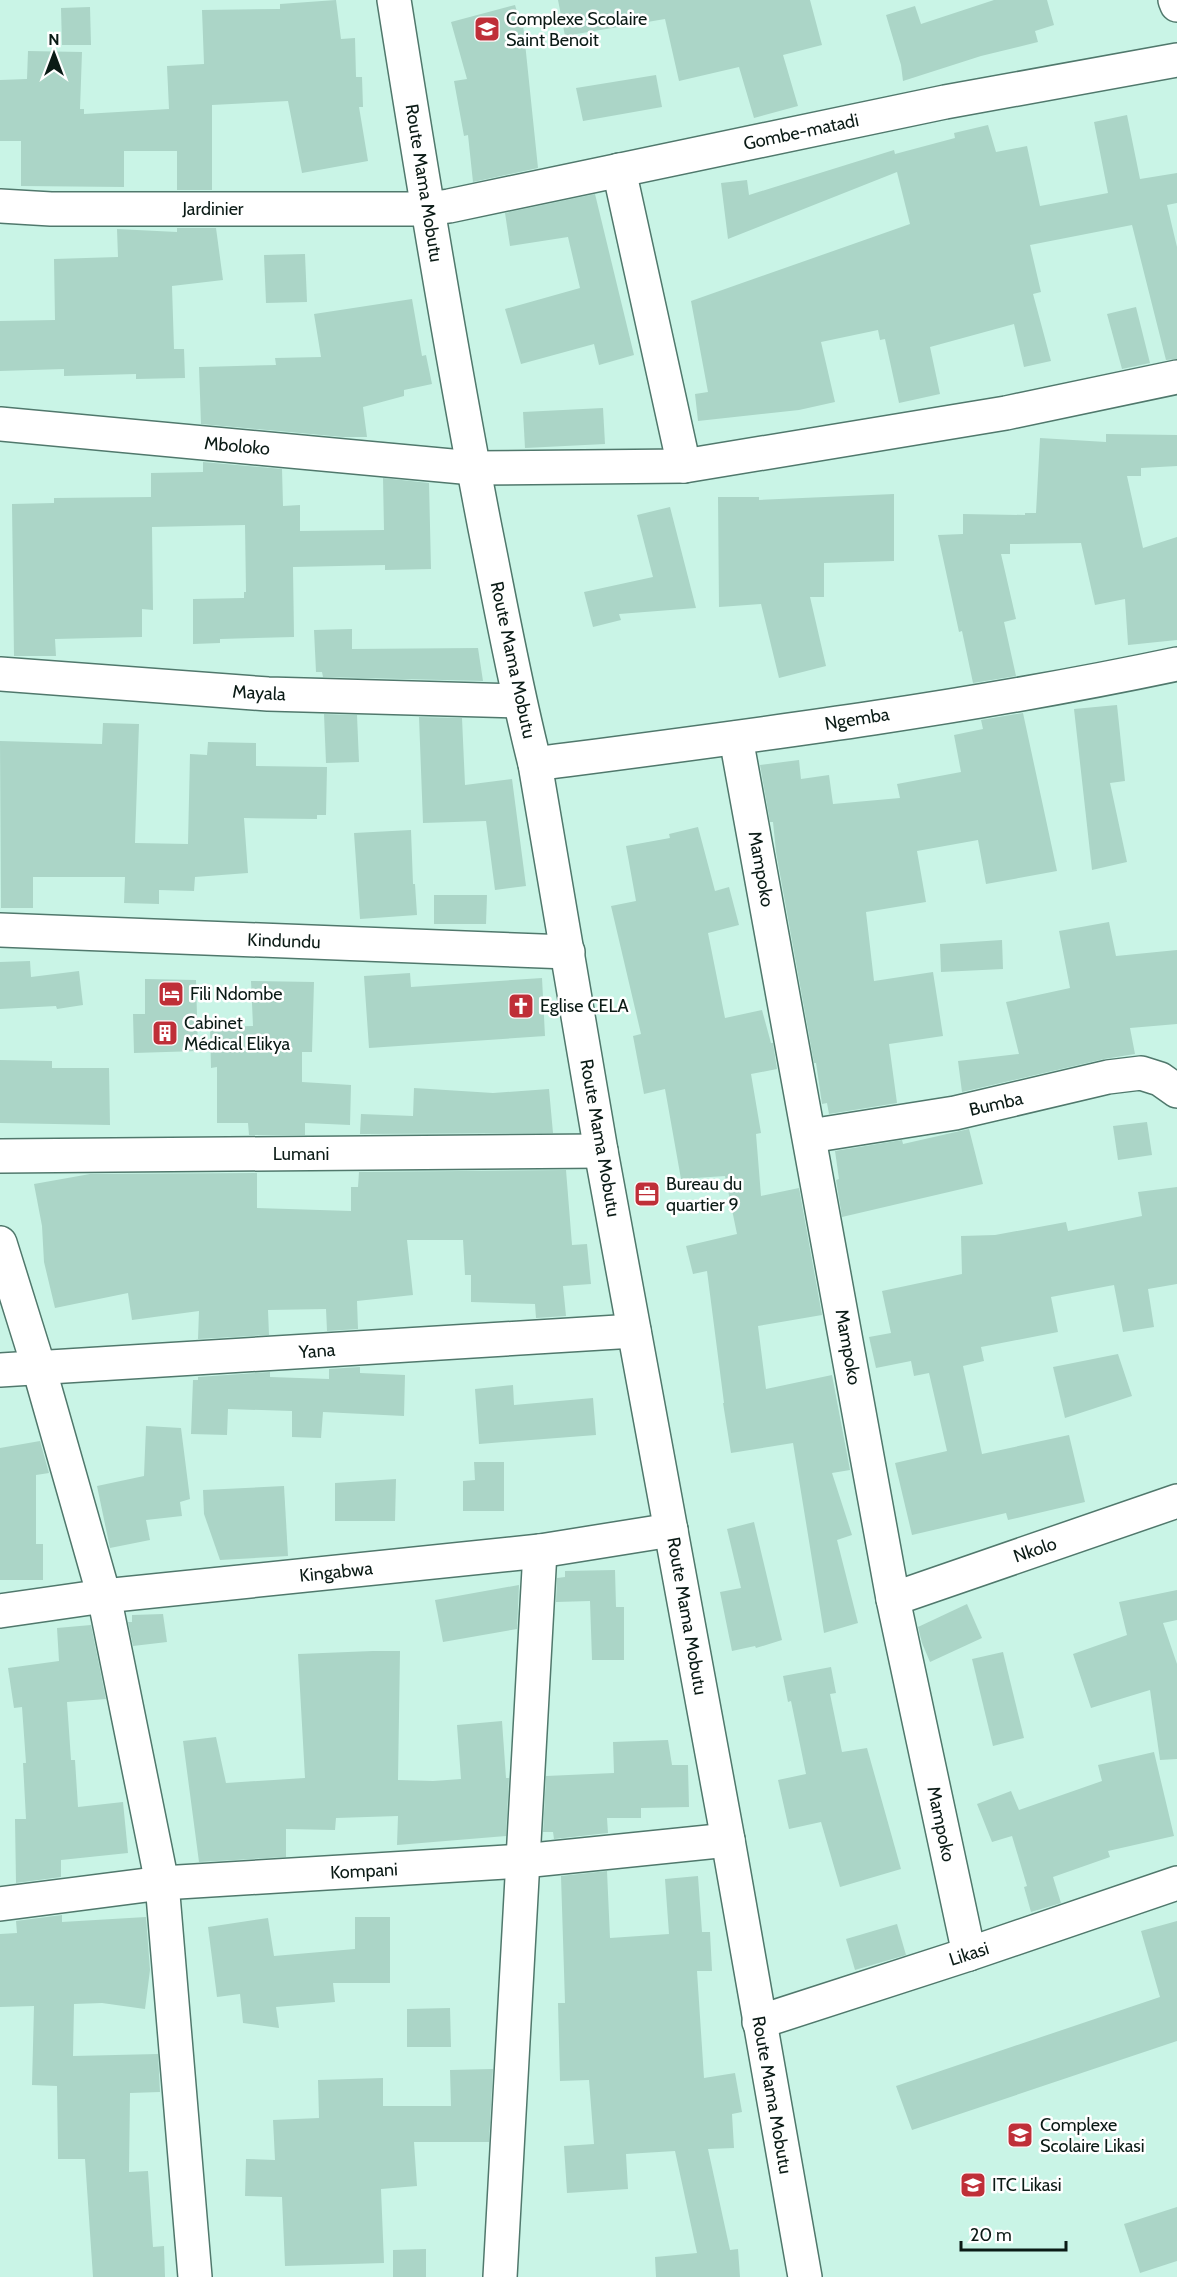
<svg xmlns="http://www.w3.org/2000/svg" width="1177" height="2277" font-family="Cabin,sans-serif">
<rect width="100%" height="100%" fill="#c9f4e6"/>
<g fill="#abd5c7">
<path d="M336 0 341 39 355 38 356 77H362L363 107H359L368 161 302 173 288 101 212 105V190H177V151H124V187L21 186V141H0V80L27 79 28 51 82 52 80 109H84V114L169 109 167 66 204 64 202 10 280 9V4Z"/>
<path d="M558 0H810L822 45 783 55 798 106 754 118 739 67 679 81 665 19 565 36Z"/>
<path d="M994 0H1047L1054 25 1035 31 1038 42 981 56 903 81 901 65 886 15 915 6 921 24Z"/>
<path d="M515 5 518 15 522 14 538 168 473 182 468 135 464 136 454 81 467 79 451 22Z"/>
<path d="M90 7 91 45H62L61 8Z"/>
<path d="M656 75 662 107 583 121 576 88Z"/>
<path d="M1127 115 1140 179 1177 173V203L1167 205 1177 247V359L1166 360 1132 225 1030 245 1041 292 1033 294 1051 361 1024 367 1014 324 930 347 940 394 899 403 885 339 880 340 878 330 821 342 835 402 799 410 698 421 695 394 708 392 691 301 910 224 897 172 728 239 721 183 747 180 749 195 894 150 895 154 955 138 954 133 988 125 996 152 1027 146 1040 206 1108 193 1094 122Z"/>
<path d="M595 194 634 355 599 365 594 344 521 364 505 309 580 288 568 237 510 246 505 213Z"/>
<path d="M177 228H216L223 280 172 286 174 349H184L185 378 136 379V374L64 376V369L0 371V321L55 320 54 259 118 257 117 229 177 232Z"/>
<path d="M305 254 307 302 266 303 264 255Z"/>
<path d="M412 299 422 356 426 355 432 384 404 390V396L363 407 367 437H343L201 424 199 367 276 365 275 358 321 357 314 314Z"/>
<path d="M1136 307 1150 363 1122 369 1107 314Z"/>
<path d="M603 408 605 444 525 448 523 412Z"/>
<path d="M1106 434 1177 435V466L1141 468V476H1127L1143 548 1177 537V640L1128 645 1125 599 1095 605 1081 543 1010 544V554H1001L1016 619 1004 622 1016 676 973 683 962 631 959 632 938 535 963 534V514L1025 515V513H1036L1040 438 1106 442Z"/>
<path d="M203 462 282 469 283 506 300 505V531L384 530 383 478 429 483 431 569 385 570V565L293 567 294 637 220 639V643L193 644V599L244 598V592H246L245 525 152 527 153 610 142 609V637L55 639 56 656H14L12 504 54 503V498L151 497V473L203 472Z"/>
<path d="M894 494V561L824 563V597H810L826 666 779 678 761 604 719 607 718 497H759V500Z"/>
<path d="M670 507 696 608 619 614 621 620 593 627 584 592 653 577 637 515Z"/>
<path d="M352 629V649L478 648 483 681 323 677 322 672H316L314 630Z"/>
<path d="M1117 705 1125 781 1110 783 1127 862 1092 870 1074 709Z"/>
<path d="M1023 713 1057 871 986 884 978 840 917 851 926 902 866 912 874 981 933 972 943 1036 889 1044 897 1103 829 1114 827 1103 822 1104 816 1063H814L776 852 773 822H770L760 765 799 760 801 779 829 775 833 804 900 798 897 784 961 772 954 735 983 729 981 720Z"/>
<path d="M324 714 357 715 359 762 326 763Z"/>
<path d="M419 717 462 718 465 785 512 779 526 886 495 890 486 821 423 823Z"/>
<path d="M103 723 139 724 135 843 188 844 190 754 207 755 208 742 256 743V766L327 767 326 815H317V819L244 818 248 873 195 877 194 891 159 890V904L124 903 125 877H33V908H1L0 741 102 744Z"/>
<path d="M698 827 715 891 729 887 739 925 708 933 725 1018 762 1010 771 1043H773L777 1069 751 1074 761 1133 756 1134 761 1196 799 1188 822 1315 758 1326 766 1389 832 1375 850 1470 832 1473 852 1535 837 1540 858 1623 824 1633 793 1443 731 1453 723 1403H724L707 1271 693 1274 686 1246 737 1234 725 1176 681 1179 665 1089 644 1094 633 1036 641 1034 611 906 636 901 626 846 670 838 669 834Z"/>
<path d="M411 830 413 884H415L417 915 360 919 354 833Z"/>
<path d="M434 895H487L486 924H434Z"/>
<path d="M1109 922 1116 956 1177 950V1024L1130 1028 1135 1054 1104 1059 962 1092 958 1061 1019 1054 1006 1002 1070 988 1059 931Z"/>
<path d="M1002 940 1003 969 941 972 940 944Z"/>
<path d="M30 961 31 977 79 971 83 1005 57 1009 56 1006 0 1009V962Z"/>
<path d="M410 973 411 987 542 978 545 1036 369 1048 364 976Z"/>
<path d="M145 979 196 980 198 1051 134 1053 133 1014H145Z"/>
<path d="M251 981 314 982 312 1052H302V1082L351 1085 350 1125 305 1123V1135H249L248 1123H217V1067L211 1068 210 1027 253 1026Z"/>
<path d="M0 1060 52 1061V1068H109L110 1125 0 1123Z"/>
<path d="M414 1088 493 1093 549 1089 553 1133 360 1134 361 1114 413 1116Z"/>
<path d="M1147 1122 1152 1155 1118 1160 1113 1126Z"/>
<path d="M969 1129 983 1184 842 1217 836 1180 839 1179 835 1151 902 1140 903 1144Z"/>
<path d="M566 1170 572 1245 587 1244 591 1284 563 1286 566 1316 536 1318 535 1304 471 1302V1275H465L463 1240H407L413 1295 357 1301 358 1329 327 1331 326 1309 268 1310 269 1335 198 1339 199 1311 132 1320 128 1293 55 1308 44 1262 42 1226 34 1184 90 1174 257 1173V1208L351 1211V1187H358L359 1172Z"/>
<path d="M1177 1187V1284L1148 1289 1154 1327 1123 1332 1114 1285 1051 1297 1058 1332 981 1347 984 1361 963 1366 982 1454 1069 1435 1085 1502 1008 1520 1006 1513 912 1535 895 1463 947 1451 929 1373 914 1376 911 1361 876 1368 869 1337 891 1333 882 1291 962 1274 961 1236 995 1235 1066 1222 1068 1231 1142 1216 1138 1192Z"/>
<path d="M1118 1354 1132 1396 1065 1418 1053 1367Z"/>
<path d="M360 1367V1373L405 1375 404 1416 323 1412 321 1438 292 1437V1411L228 1409 227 1435 191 1434 193 1380H198V1377L270 1372V1377L329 1379V1369Z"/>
<path d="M513 1385 514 1405 593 1398 596 1435 479 1444 475 1389Z"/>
<path d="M146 1426 181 1428 190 1499 180 1502 182 1516 146 1520 150 1540 110 1548 97 1486 144 1476Z"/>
<path d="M40 1441 49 1473 36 1475V1544H43V1580H0V1448Z"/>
<path d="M474 1462H504V1511H463V1481L475 1480Z"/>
<path d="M396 1479 395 1521H335V1483Z"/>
<path d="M284 1486 288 1556 220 1560 204 1514 203 1490Z"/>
<path d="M754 1522 782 1640 756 1648 755 1646 732 1651 720 1592 741 1588 727 1529Z"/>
<path d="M615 1570 616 1607H624V1660H592L590 1601 556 1602 557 1578 565 1577V1571Z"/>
<path d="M519 1585 517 1629 443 1642 435 1600Z"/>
<path d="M1177 1590V1620L1163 1623 1177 1664V1759L1160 1760 1150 1690 1091 1708 1073 1654 1127 1635 1119 1602Z"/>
<path d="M967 1604 982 1638 930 1662 922 1643 918 1627Z"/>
<path d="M163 1614 167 1642 133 1646 128 1622H132V1615Z"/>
<path d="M91 1625 106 1699 67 1702 71 1760H75L78 1807 123 1802 128 1853 61 1860V1877L16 1883 15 1819H26L23 1763H26L22 1707 14 1708 8 1668 59 1661 57 1628Z"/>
<path d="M373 1651H400L398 1780 433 1781 461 1779 457 1725 502 1721 506 1778H509L506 1836 397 1845 398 1816 336 1818 335 1830 286 1829V1857L199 1862 183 1741 216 1737 226 1783 305 1778 298 1654Z"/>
<path d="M1003 1652 1024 1738 993 1746 972 1659Z"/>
<path d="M831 1667 836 1693 830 1694 842 1752 867 1748 901 1869 840 1887 821 1822 789 1829 778 1780 806 1774 791 1701 788 1702 783 1676Z"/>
<path d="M668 1740 672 1765H688L689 1807 641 1808V1818H607L608 1833 554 1839 553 1832H543L546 1776 614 1773 613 1742Z"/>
<path d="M1154 1752 1174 1836 1108 1851 1110 1857 1053 1877 1061 1903 1031 1912 1024 1887 1027 1886 1012 1836 992 1842 977 1804 1011 1791 1019 1810 1102 1781 1098 1765Z"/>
<path d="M607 1871 610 1938 669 1934 665 1879 698 1876 702 1932H710L712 1971H697L704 2078 735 2073 742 2112 732 2114 734 2148 708 2149 730 2250 738 2249 740 2277H656L655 2257 697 2253 675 2151 626 2154 628 2189 567 2193 564 2146 594 2144 589 2080 560 2081 558 2003H565L561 1876Z"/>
<path d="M62 1915V1922L146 1917 150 1970 145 2009 102 2003 74 2004 73 2056 158 2054 160 2092 130 2093 129 2172 148 2171 153 2247 164 2246 165 2277H93L85 2159H58L57 2086 32 2085 34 2006 0 2007V1934L17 1933 16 1921Z"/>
<path d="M355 1917H390V1983H333L335 2002 276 2007 279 2028 243 2023 240 1994 217 1997 208 1927 268 1918 274 1956 355 1949Z"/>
<path d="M1177 1921V2041L912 2130 896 2086 1160 1997 1141 1931Z"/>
<path d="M897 1924 906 1955 855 1970 846 1939Z"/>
<path d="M450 2008 451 2047H407V2009Z"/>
<path d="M493 2069 489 2142H414L417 2186 381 2189 384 2263 285 2266 282 2197 245 2196 246 2159 275 2160 273 2120 319 2118 318 2080 383 2078V2106H451L450 2070Z"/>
<path d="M1177 2207V2261L1140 2273 1124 2224Z"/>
<path d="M426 2249V2277H393V2250Z"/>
</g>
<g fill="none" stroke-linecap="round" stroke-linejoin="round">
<g stroke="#50786c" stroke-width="36">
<g id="minor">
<path d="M1175 0 1177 5"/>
<path d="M619 170 684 466"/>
<path d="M0 206 51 209H427L449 206 945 102 1177 60"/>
<path d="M0 424 473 468 684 466 1006 413 1177 377"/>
<path d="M0 674 268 694 519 701"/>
<path d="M736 738 893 1599 969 1954"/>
<path d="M535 764C750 736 965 709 1177 664"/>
<path d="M0 930 568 952"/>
<path d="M810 1136 955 1113 1108 1077 1141 1073 1160 1079 1177 1091"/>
<path d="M0 1156 601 1151"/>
<path d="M0 1243 39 1368 104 1596 162 1883 195 2277"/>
<path d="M0 1370 634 1331"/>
<path d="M893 1599 1177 1501"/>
<path d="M0 1611 104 1596 540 1551 671 1530"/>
<path d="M0 1904 162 1883 523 1861 728 1840"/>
<path d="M759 2022 969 1954 1177 1883"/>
<path d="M500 2277 540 1551"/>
</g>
</g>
<g stroke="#50786c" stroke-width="36">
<path id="tertiary" d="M394 0C422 177 451 353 485 528 501 607 515 686 535 764L601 1151 728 1840 805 2277"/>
</g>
<use href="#minor" stroke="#fff" stroke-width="33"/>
<use href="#tertiary" stroke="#fff" stroke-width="33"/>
</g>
<defs>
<g id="school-square" transform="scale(1.35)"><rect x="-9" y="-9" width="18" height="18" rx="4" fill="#bf2f38" stroke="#fff"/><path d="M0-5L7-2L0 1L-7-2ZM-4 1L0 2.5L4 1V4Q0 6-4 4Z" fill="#fff"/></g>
<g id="hotel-square" transform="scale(1.35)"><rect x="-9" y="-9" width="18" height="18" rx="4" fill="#bf2f38" stroke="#fff"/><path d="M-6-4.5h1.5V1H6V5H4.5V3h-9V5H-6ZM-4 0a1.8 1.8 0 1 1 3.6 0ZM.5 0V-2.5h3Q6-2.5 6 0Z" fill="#fff"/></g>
<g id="church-square" transform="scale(1.35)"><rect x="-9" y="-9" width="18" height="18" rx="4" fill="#bf2f38" stroke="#fff"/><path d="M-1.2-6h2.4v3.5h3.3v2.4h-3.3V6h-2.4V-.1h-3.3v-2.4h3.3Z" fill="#fff"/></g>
<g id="building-square" transform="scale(1.35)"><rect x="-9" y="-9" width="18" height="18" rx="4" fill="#bf2f38" stroke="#fff"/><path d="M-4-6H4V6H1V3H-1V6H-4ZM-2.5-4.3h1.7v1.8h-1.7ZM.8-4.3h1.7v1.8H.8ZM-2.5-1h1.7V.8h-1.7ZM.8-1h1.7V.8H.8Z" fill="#fff"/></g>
<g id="office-square" transform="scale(1.35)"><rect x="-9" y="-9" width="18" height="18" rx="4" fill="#bf2f38" stroke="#fff"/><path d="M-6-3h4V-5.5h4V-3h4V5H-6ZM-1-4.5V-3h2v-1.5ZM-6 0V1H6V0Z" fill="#fff"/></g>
</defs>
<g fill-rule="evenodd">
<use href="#school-square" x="487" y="29"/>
<use href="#hotel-square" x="171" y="994"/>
<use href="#church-square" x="521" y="1006"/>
<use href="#building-square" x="165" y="1033"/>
<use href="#office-square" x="647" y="1194"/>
<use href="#school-square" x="1020" y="2135"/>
<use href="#school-square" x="973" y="2185"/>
</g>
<g text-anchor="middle" stroke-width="5" stroke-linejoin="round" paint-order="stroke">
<g font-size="18" fill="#0b1b16" stroke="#fff" text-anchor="start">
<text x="506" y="25">Complexe Scolaire<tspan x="506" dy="21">Saint Benoit</tspan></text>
<text x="190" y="1000">Fili Ndombe</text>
<text x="540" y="1012">Eglise CELA</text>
<text x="184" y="1029">Cabinet<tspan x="184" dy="21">Médical Elikya</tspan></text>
<text x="666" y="1190">Bureau du<tspan x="666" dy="21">quartier 9</tspan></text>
<text x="1040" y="2131">Complexe<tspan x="1040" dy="21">Scolaire Likasi</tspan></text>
<text x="992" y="2191">ITC Likasi</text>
</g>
<g font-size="18" fill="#0b1b16" stroke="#fff">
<text transform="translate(801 132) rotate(-12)" y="6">Gombe-matadi</text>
<text transform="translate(424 183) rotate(81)" y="6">Route Mama Mobutu</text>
<text x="213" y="215">Jardinier</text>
<text transform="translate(237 446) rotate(5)" y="6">Mboloko</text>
<text transform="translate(513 660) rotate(78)" y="6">Route Mama Mobutu</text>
<text transform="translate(259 693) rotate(3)" y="6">Mayala</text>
<text transform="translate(857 719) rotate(-9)" y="6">Ngemba</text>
<text transform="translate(761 869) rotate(80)" y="6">Mampoko</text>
<text transform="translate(284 941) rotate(2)" y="6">Kindundu</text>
<text transform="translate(996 1104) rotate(-13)" y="6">Bumba</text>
<text transform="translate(600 1138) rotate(80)" y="6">Route Mama Mobutu</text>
<text x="301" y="1160">Lumani</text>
<text transform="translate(848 1347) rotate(80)" y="6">Mampoko</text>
<text transform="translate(317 1351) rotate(-4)" y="6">Yana</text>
<text transform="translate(1035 1550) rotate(-19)" y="6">Nkolo</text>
<text transform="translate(336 1572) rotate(-6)" y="6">Kingabwa</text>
<text transform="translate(687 1616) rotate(80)" y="6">Route Mama Mobutu</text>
<text transform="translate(941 1824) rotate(78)" y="6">Mampoko</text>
<text transform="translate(364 1871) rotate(-3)" y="6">Kompani</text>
<text transform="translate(969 1954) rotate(-18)" y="6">Likasi</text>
<text transform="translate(772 2095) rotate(80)" y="6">Route Mama Mobutu</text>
</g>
</g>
<g transform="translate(54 54)" stroke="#ffffff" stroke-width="4.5" paint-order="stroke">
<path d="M0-4.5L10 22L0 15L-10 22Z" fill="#0b1b16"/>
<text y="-9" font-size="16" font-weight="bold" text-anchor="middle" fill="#0b1b16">N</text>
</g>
<path d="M961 2241v9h105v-9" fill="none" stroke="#0b1b16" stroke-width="3"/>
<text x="970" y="2241" font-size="18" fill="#0b1b16" stroke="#ffffff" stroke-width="4.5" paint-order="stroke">20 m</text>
</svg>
